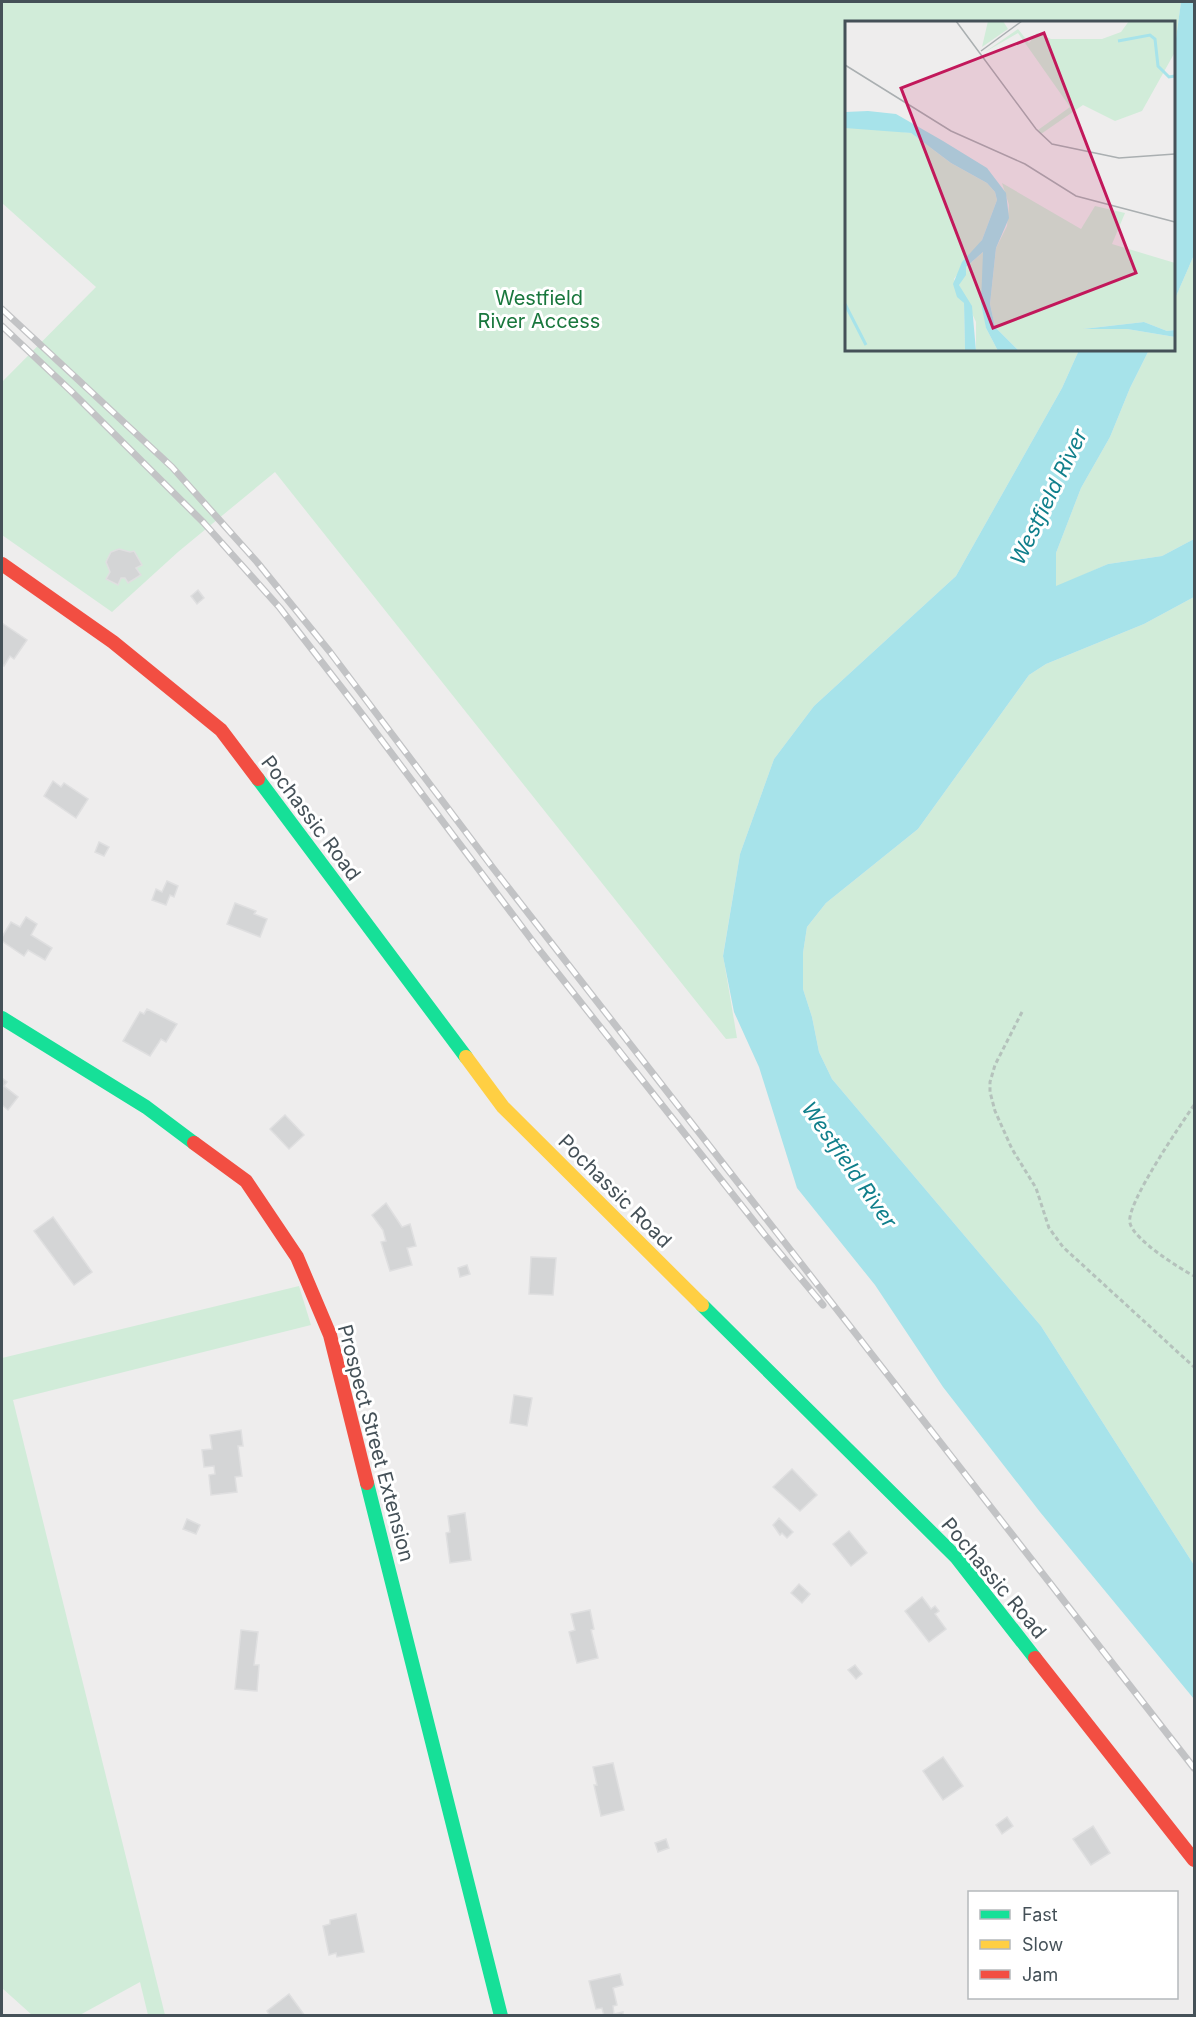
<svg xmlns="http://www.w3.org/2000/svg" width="1196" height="2017" font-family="Inter,sans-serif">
<rect width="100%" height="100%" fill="#eeeded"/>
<g fill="#d1ecd9">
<path d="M2 2H1181L1174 53V22H846V350H1079L1062 388 956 576 814 706 774 759 740 854 723 955 737 1038 726 1039 275 472 178 552 112 612 2 535V382L96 287 2 203Z"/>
<path d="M1194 255V539L1162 556 1108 564 1056 587V553L1081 488 1110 437 1130 388 1149 350H1174V301Z"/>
<path d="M1194 597V1565L1041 1326 832 1079 819 1052 812 1017 803 989V953L807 927 826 903 918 829 1029 675 1046 664 1144 624Z"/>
<path d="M299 1286 311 1325 13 1400 165 2015H148L140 1982 78 2016 32 2015 2 1988V1358Z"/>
</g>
<g fill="#a7e3ea">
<path d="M1181 2H1194V255L1174 301V53Z"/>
<path d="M1079 350H1149L1130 388 1110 437 1081 488 1056 553V586L1108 564 1162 556 1194 539V597L1144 624 1046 664 1029 675 918 829 826 903 807 927 803 953V989L812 1017 819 1052 832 1079 1041 1326 1194 1565V1699L1040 1512 943 1387 875 1285 797 1188 759 1067 734 1012 723 956 740 854 774 759 814 706 956 576 1062 388Z"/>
</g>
<g fill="#d4d5d6" stroke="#dfdfe0" stroke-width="1.5">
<path d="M119 549 130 552 134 551 142 565 136 568 141 575 128 583 125 578H121L118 585 106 579 110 572 106 562 111 552Z"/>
<path d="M198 590 204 598 197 604 191 596Z"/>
<path d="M2 623 27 640 14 659 10 656 4 666 2 664Z"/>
<path d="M53 781 61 787 64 783 88 799 76 818 44 796Z"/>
<path d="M99 842 109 847 104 856 95 852Z"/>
<path d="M167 881 178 886 174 897 170 895 166 905 152 900 156 889 162 892Z"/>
<path d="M235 903 256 911 254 914 267 919 260 937 227 924Z"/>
<path d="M26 917 37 924 31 935 52 948 45 960 28 950 24 956 2 941V937L11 922 20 927Z"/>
<path d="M147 1009 177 1024 166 1042 161 1039 150 1056 123 1041 140 1012 144 1014Z"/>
<path d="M2 1078 7 1082 4 1086 18 1097 8 1110 2 1105Z"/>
<path d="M285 1115 304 1135 289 1149 270 1129Z"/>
<path d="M386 1203 402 1227 410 1224 416 1246 407 1248 412 1265 390 1271 381 1242 386 1241 383 1230 372 1215Z"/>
<path d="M53 1217 92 1272 74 1285 34 1231Z"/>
<path d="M531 1257 556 1258 553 1295 529 1294Z"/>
<path d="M467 1265 470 1274 460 1277 458 1268Z"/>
<path d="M514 1395 532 1398 527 1426 510 1423Z"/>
<path d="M241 1430 243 1446H238L242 1476 235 1477 237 1492 211 1495 209 1475 215 1474 214 1466 204 1467 202 1450 212 1449 210 1435Z"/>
<path d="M792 1469 817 1495 800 1511 773 1487Z"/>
<path d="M465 1513 471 1560 450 1563 446 1533 450 1532 448 1516Z"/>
<path d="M779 1518 793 1532 787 1538 782 1533 780 1535 773 1525Z"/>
<path d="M187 1519 200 1525 196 1534 183 1529Z"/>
<path d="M849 1531 867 1553 851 1566 833 1544Z"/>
<path d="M799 1584 810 1594 802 1603 791 1593Z"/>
<path d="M922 1597 931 1609 935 1606 939 1611 935 1614 946 1629 929 1642 905 1611Z"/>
<path d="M590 1610 594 1629 591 1630 598 1658 577 1663 569 1632 575 1630 571 1614Z"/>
<path d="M241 1630 258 1632 254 1665H259L257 1691 235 1689Z"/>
<path d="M855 1665 862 1674 856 1679 848 1670Z"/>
<path d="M943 1757 963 1786 943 1800 923 1771Z"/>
<path d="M613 1763 624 1810 601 1816 594 1785H597L593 1767Z"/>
<path d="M1007 1817 1013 1826 1002 1834 996 1825Z"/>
<path d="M1093 1826 1110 1853 1091 1865 1073 1839Z"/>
<path d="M666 1839 669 1848 658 1852 655 1843Z"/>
<path d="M356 1914 364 1952 337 1957 336 1953 329 1955 323 1926 330 1924V1920Z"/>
<path d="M620 1974 623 1985 613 1988 617 2005 613 2006 614 2014 623 2012V2016H604L602 2008 596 2009 589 1981Z"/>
<path d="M289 1994 305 2016H270L267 2011Z"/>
</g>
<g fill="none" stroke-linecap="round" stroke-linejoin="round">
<g stroke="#b5c2bc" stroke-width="3" stroke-dasharray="4.5 3" stroke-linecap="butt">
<path d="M1022 1012 995 1065 990 1082V1092L995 1111 1012 1149 1036 1188 1049 1228 1063 1247 1194 1367"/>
<path d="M1194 1105C1182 1123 1125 1205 1130 1223 1134 1240 1179 1268 1194 1276"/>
</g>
<g stroke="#16e098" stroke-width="14">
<path d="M258 779 466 1057"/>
<path d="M2 1018 146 1107 194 1143"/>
<path d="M702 1305 956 1557 1035 1658"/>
<path d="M367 1483 501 2016"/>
</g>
<path stroke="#ffcf43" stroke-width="14" d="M466 1057 503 1107 702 1305"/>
<g stroke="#f24e42" stroke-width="14">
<path d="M2 564 113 642 221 730 258 779"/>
<path d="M194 1143 246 1181 297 1257 330 1335 367 1483"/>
<path d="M1035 1658 1194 1860"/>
</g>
<g stroke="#c2c3c5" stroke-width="7">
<g id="rail">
<path d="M2 309 172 467 257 562 330 652 493 868 1194 1768"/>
<path d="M2 326 72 392 203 522 280 608 365 718 537 947 764 1234 823 1305"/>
</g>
</g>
<use href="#rail" stroke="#fff" stroke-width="4.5" stroke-dasharray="14" stroke-linecap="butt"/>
</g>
<g text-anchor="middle" stroke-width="6" stroke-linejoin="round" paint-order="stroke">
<g font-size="20" fill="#19773d" stroke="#fff">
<text x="539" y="305">Westfield<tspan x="539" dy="23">River Access</tspan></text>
</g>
<g font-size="20" fill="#455158" stroke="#fff">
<text transform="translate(311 818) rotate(53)" y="7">Pochassic Road</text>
<text transform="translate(615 1191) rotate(45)" y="7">Pochassic Road</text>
<text transform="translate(376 1443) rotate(75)" y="7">Prospect Street Extension</text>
<text transform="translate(994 1578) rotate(50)" y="7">Pochassic Road</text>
</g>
<g font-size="21" font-style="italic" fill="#107f8b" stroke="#fff">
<text transform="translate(1049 497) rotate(-64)" y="7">Westfield River</text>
<text transform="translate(849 1165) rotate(55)" y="7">Westfield River</text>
</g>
</g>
<g transform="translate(845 21)">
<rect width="330" height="330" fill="#eeeded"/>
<path d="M143 0H158L163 8 137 26ZM284 0H330V31L297 90 270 100 238 84 196 113 193 109 225 86 173 12 140 31 173 8 184 22 192 12 206 18H257L276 11ZM15 106 66 112 106 142 142 162 150 171 152 179 137 219 109 258 119 282 120 330H0V107ZM157 162 236 208 250 185 280 192 267 223 330 242V309L322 310 299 301 238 308H282L330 316V330H174L150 306 145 283 151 227 162 205 164 184ZM138 231 141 307 153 330H131V301L114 264 121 246Z" fill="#d1ecd9"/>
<path d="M23 90 51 93 98 120 142 147 161 172 164 197 151 227 145 283 150 306 174 330H153L141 307 136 282 138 231 121 246V254L114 264 127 285 131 330H120L119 282 112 276 108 263 117 241 137 219 152 179 150 171 142 162 106 142 66 112 0 107V91ZM299 301 322 310 330 309V316L282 308H238Z" fill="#a7e3ea"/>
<path fill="none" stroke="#a7e3ea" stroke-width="3" d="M273 20 305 14 310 18 313 45 324 56 330 55M0 283 21 324"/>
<path fill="none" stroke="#aaafb1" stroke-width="1.5" d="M111 0 191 108 207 123 274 137 330 133M136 30 177 0M0 44 106 110 180 143 231 175 330 201"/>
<path fill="#c2185b" fill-opacity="0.15" stroke="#c2185b" stroke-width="3" d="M199 12 291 252 148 307 56 67Z"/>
<rect width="330" height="330" fill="none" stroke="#455158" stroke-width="3"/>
</g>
<rect width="1196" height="2017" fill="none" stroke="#455158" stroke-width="6"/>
<rect x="968" y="1891" width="210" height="108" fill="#ffffff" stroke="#b5b9bc" stroke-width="1.5"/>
<rect x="980" y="1910" width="30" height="9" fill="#16e098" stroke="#b5b9bc" stroke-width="1.5"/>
<text x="1022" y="1921" font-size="18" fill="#455158">Fast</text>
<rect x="980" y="1940" width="30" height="9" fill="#ffcf43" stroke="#b5b9bc" stroke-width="1.5"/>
<text x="1022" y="1951" font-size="18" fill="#455158">Slow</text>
<rect x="980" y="1970" width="30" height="9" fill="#f24e42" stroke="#b5b9bc" stroke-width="1.5"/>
<text x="1022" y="1981" font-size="18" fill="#455158">Jam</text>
</svg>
